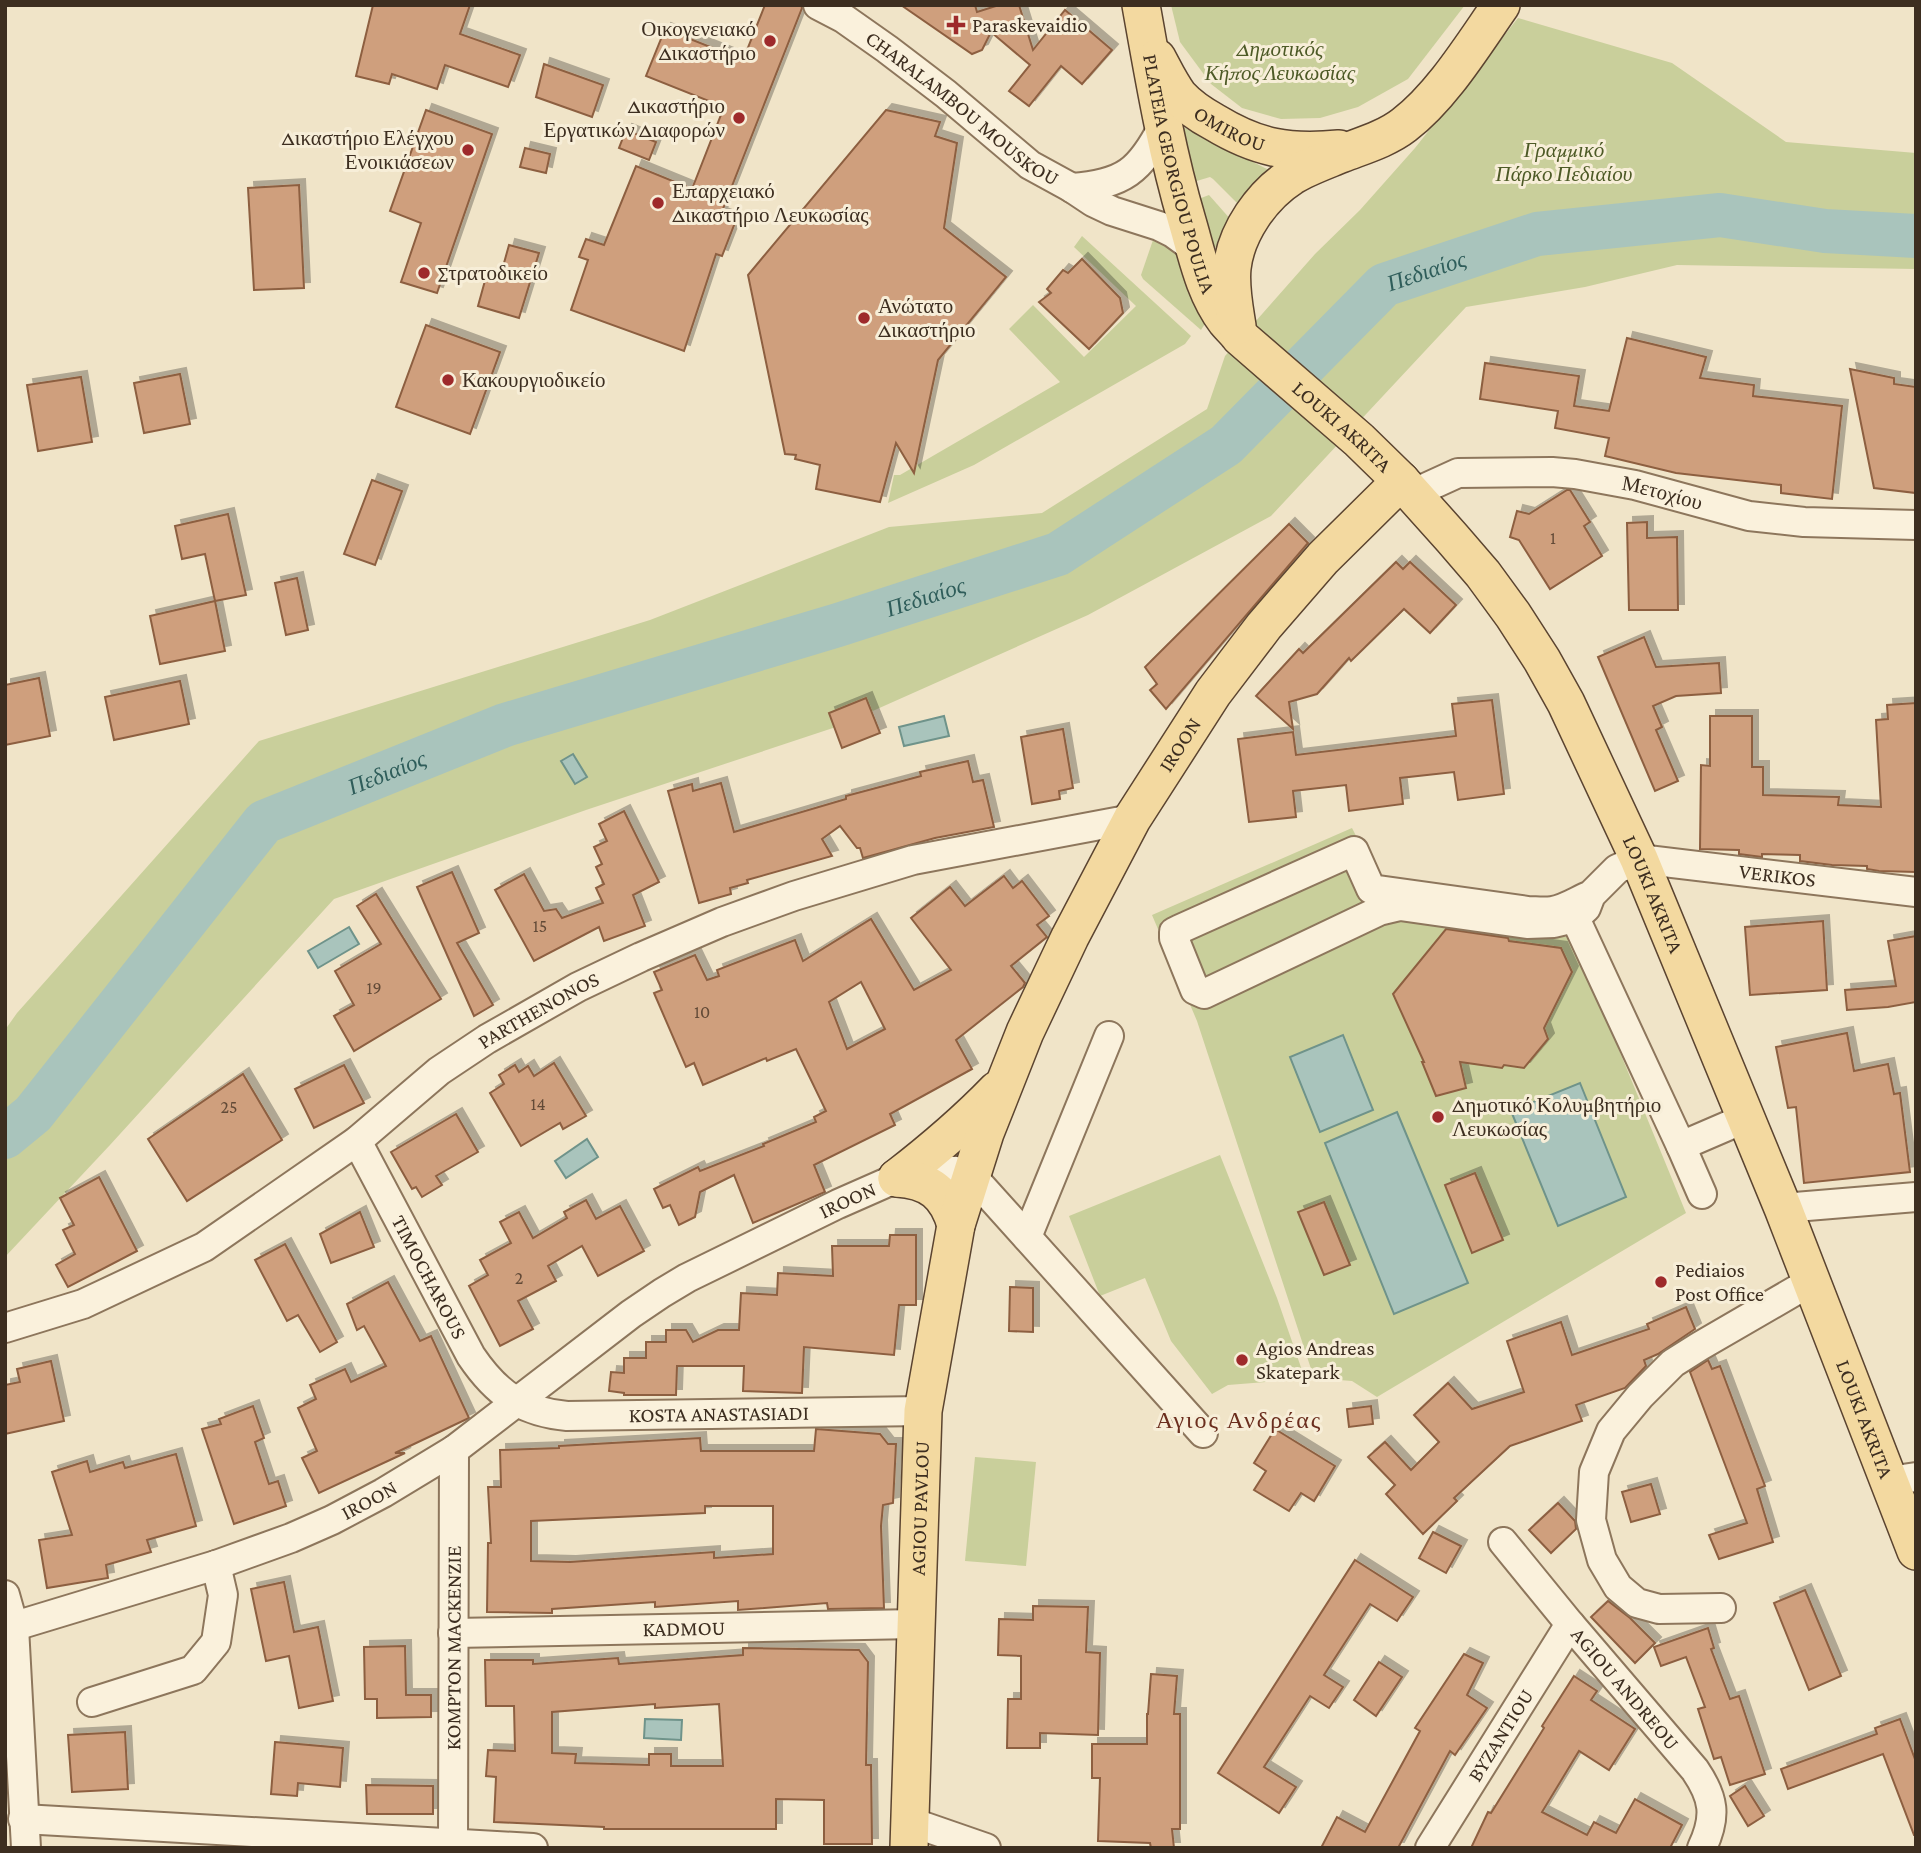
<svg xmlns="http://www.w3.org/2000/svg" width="1921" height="1853" font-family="'Crimson Pro',serif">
<defs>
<filter id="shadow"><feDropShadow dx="6" dy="-6" stdDeviation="0" flood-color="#0004"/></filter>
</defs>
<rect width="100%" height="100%" fill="#f0e4c8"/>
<g fill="#c9cf9b">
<path d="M1171 5H1465L1408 79 1358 107 1320 118 1281 119 1242 108 1211 84 1180 42Z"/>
<path d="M1518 18 1672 63 1786 142 1916 153V269L1677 265 1585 287 1466 307 1271 516 1088 615 839 726 586 810 334 899 110 1145 5 1257V1030L17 1013 259 741 650 620 889 527 1042 513 1207 409 1225 356 1315 254 1360 210 1415 148Z"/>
<path d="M1179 125 1277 174 1241 207 1213 179 1210 177 1190 183Z"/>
<path d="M1209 195 1232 221 1221 246 1209 248 1196 200Z"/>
<path d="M1082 236 1191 336 1185 344 974 465 888 503 894 475H900L1060 382 1009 329 1033 305 1084 357 1136 306 1074 247Z"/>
<path d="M1153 240 1174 250 1189 265 1206 322 1201 330 1143 279 1141 275Z"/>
<path d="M1352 828 1379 881 1408 915 1573 938 1686 1213 1377 1397 1352 1381 1314 1378 1197 1021 1152 915Z"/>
<path d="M1220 1155 1277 1298 1305 1379 1228 1385 1212 1394 1171 1341 1145 1278 1100 1296 1069 1216Z"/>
<path d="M975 1457 1036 1462 1026 1566 965 1561Z"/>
</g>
<g fill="#a9c4bc" stroke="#6f938a" stroke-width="2">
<path d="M944 716 949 736 904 746 899 727Z"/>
<path d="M573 754 587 777 575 784 561 761Z"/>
<path d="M349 927 359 944 318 968 308 951Z"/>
<path d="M1343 1035 1373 1110 1320 1132 1290 1057Z"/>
<path d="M1580 1083 1626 1197 1558 1226 1511 1111Z"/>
<path d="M1397 1112 1468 1283 1394 1314 1325 1143Z"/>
<path d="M587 1139 598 1157 566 1178 555 1161Z"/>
<path d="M645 1719 682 1720 681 1740 644 1738Z"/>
</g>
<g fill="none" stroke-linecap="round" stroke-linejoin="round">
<path stroke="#a9c4bc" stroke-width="44" id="s1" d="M5 1137 33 1114 264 822 505 725 838 625 1058 554 1226 445 1384 285 1537 234 1720 215 1825 231 1916 236"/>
</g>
<g fill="#cf9f7d" stroke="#8d5f41" stroke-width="2" fill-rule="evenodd" filter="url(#shadow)">
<path d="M373 5H470L460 34 520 55 508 87 445 65 437 89 392 74 389 84 356 76Z"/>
<path d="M765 5H801L802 8 721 214 736 220 722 256 716 254 684 351 571 310 588 260 579 257 586 239 604 245 636 166 692 189 724 107 646 76 665 29 743 60Z"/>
<path d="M901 5H975L977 12 999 5H1019L1033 50 1065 10 1112 50 1082 84 1061 66 1029 106 1009 91 1030 65 991 32 982 50 972 54Z"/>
<path d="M544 64 603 85 592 117 536 97Z"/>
<path d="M426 110 492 134 437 293 401 282 421 223 390 211Z"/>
<path d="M886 110 940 122 935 136 957 143 944 228 1006 277 938 360 914 473 896 443 880 502 816 489 820 465 795 459 796 455 785 454 748 275Z"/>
<path d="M626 130 656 142 649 160 619 148Z"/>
<path d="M525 148 550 154 546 173 520 167Z"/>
<path d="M299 185 304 288 254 290 248 188Z"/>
<path d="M509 245 539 253 519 318 478 306 486 277 499 281Z"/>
<path d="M1082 259 1120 298 1123 313 1089 349 1039 302 1051 293 1047 289 1063 270 1068 273Z"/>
<path d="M426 325 500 352 470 434 396 407Z"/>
<path d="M1627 338 1706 357 1700 378 1754 385 1753 396 1842 406 1832 499 1781 493V485L1676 473 1605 456 1609 438 1555 428 1558 411 1480 399 1485 363 1579 376 1574 406 1609 411Z"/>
<path d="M1850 369 1894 378V384L1916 387V493L1874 488Z"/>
<path d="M180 374 190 424 144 433 134 383Z"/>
<path d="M81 377 92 442 38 451 27 385Z"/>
<path d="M372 480 402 491 375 565 344 554Z"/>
<path d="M1567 490H1570L1590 522 1584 526 1602 556 1550 589 1519 540 1510 537 1517 511 1529 514Z"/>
<path d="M228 514 246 595 215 601 205 554 182 559 175 526Z"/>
<path d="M1647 522V538L1677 537 1678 610H1629L1627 523Z"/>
<path d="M1289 524 1308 543 1166 709 1150 690 1157 684 1145 667Z"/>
<path d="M1396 562 1403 569 1410 562 1456 605 1430 633 1404 609 1351 661 1349 658 1317 694 1289 702 1293 729 1256 696 1299 649 1303 653Z"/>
<path d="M297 578 308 630 286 635 275 583Z"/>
<path d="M215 601 225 651 160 664 150 616Z"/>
<path d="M1644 637 1656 667 1719 663 1721 693 1676 696 1653 706 1662 727 1656 730 1678 781 1655 791 1598 657Z"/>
<path d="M39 678 50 736 5 745V685Z"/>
<path d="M180 681 189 724 114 740 105 697Z"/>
<path d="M866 698 880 733 842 748 829 713Z"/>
<path d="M1492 700 1504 794 1458 800 1454 772 1400 778 1403 804 1349 811 1346 785 1293 791 1296 817 1249 822 1238 739 1293 732 1296 755 1456 736 1452 704Z"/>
<path d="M1916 703V872L1879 871 1867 869V866L1832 865 1800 861V855L1762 854V857L1739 854V850L1700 849 1701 765 1710 766V716H1752V767H1763V795L1839 797 1838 805 1881 807 1876 720 1888 719 1887 705Z"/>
<path d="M1063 729 1073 788 1059 791 1060 799 1032 804 1021 737Z"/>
<path d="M968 761 973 782 983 780 994 827 935 838 863 858 860 848H857L840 826 822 839 832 856 747 880 748 883 730 888 731 894 699 903 668 791 692 784 693 791 721 783 734 832 846 799V796L921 776 920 772Z"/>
<path d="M624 811 659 882 633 895 645 926 604 941 599 927 534 961 495 890 524 874 544 911 556 909 562 918 603 903 596 888 604 884 596 867 602 864 594 847 607 841 599 824Z"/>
<path d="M452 872 479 933 457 943 493 1005 474 1016 417 887Z"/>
<path d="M1004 876 1013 888 1022 881 1049 916 1037 925 1047 937 1011 966 1025 983 1023 987 956 1040 972 1069 890 1114 895 1125 814 1165 825 1192 753 1223 734 1175 700 1192 695 1217 679 1225 670 1205 663 1208 654 1189 698 1167 700 1171 764 1146 763 1144 816 1122 814 1117 826 1111 796 1049 767 1061 766 1058 703 1085 694 1063 686 1067 654 993 662 990 654 972 695 955 707 980 719 976 717 970 795 940 803 961 871 919 914 990 951 970 911 918 950 887 965 906ZM861 982 885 1029 847 1049 829 1002Z"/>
<path d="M376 894 441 999 354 1051 334 1016 354 1005 335 971 381 944 357 906Z"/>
<path d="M1823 921 1827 990 1750 995 1745 927Z"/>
<path d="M1446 929 1508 938 1509 941 1561 948 1572 972 1544 1028 1548 1039 1524 1068 1504 1065 1502 1068 1460 1062 1466 1088 1436 1096 1422 1062H1424L1393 994Z"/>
<path d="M1916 936V1002L1888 1007 1847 1010 1845 990 1896 986 1888 941Z"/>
<path d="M1847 1033 1854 1071 1888 1064 1894 1094 1900 1093 1910 1172 1804 1183 1796 1107 1788 1108 1776 1047Z"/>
<path d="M554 1063 586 1116 563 1129 560 1123 521 1146 490 1093 504 1084 499 1075 515 1065 519 1072 528 1066 534 1076Z"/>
<path d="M344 1065 364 1103 314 1128 295 1089Z"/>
<path d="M243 1074 282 1140 187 1201 148 1139Z"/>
<path d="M456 1114 478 1152 436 1176 442 1185 422 1197 416 1187 412 1189 391 1152Z"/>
<path d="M1475 1173 1503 1240 1472 1253 1445 1185Z"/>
<path d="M99 1177 137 1251 68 1287 56 1265 75 1254 63 1230 74 1225 60 1198Z"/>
<path d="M586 1200 596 1219 620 1206 644 1251 598 1276 582 1246 548 1266 556 1281 518 1301 533 1329 500 1346 469 1286 488 1275 480 1260 511 1243 500 1222 519 1212 533 1238 567 1218 564 1212Z"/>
<path d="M1324 1202 1350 1265 1324 1275 1298 1212Z"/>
<path d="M360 1212 374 1247 331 1263 320 1234Z"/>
<path d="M890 1235H916V1305H899L894 1355 804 1347 802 1393 743 1391 744 1366H677L676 1395H624V1393L609 1391 611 1372 624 1373V1358H646V1342H666V1330H686L693 1342 718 1330H739L741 1293 777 1295 778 1273 833 1276 832 1246H889Z"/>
<path d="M285 1244 337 1342 320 1352 298 1315 287 1321 255 1260Z"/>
<path d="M388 1282 420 1341 431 1336 469 1418 395 1453H405L319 1493 302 1458 317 1451 298 1408 316 1399 310 1385 345 1369 351 1382 386 1366 364 1326 357 1330 347 1304Z"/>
<path d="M1010 1287 1033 1288V1332L1009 1331Z"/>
<path d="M1686 1307 1695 1329 1658 1354 1644 1360 1646 1366 1625 1388 1576 1405 1582 1421 1510 1446 1454 1498 1457 1501 1423 1534 1386 1494 1395 1485 1368 1457 1385 1442 1411 1470 1439 1442 1414 1415 1448 1383 1472 1409 1524 1392 1507 1341 1561 1322 1572 1355 1649 1329 1647 1324Z"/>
<path d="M1708 1360 1712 1369 1720 1366 1765 1486 1757 1489 1773 1542 1719 1559 1709 1535 1747 1523 1690 1372Z"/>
<path d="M51 1361 64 1421 5 1434V1385L20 1382 17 1369Z"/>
<path d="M253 1406 264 1438 255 1442 269 1484 278 1481 286 1506 234 1524 202 1429 221 1424 219 1419Z"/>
<path d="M1371 1406 1373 1424 1349 1427 1347 1409Z"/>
<path d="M816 1429 880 1434 888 1444H896L893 1503 883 1505 881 1526 884 1608 828 1609 827 1603 738 1610V1601L655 1607V1602L552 1609V1613L487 1612 488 1543H491L488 1487H501L500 1450 559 1448V1446L700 1438 701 1451H814ZM705 1506H773V1554L714 1558V1552L570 1562 531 1561V1521L705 1513Z"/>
<path d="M1275 1429 1335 1466 1314 1501 1301 1493 1289 1511 1254 1490 1266 1471 1254 1463Z"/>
<path d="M176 1454 196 1526 147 1540 151 1552 106 1565 108 1578 47 1588 39 1540 72 1535 52 1472 87 1461 90 1472 123 1462 125 1468Z"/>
<path d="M1651 1484 1660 1514 1631 1522 1622 1492Z"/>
<path d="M1558 1503 1575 1521 1576 1529 1551 1553 1529 1530Z"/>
<path d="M1433 1532 1461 1546 1446 1573 1419 1558Z"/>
<path d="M1355 1560 1413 1597 1397 1621 1370 1604 1324 1675 1343 1687 1329 1708 1310 1696 1264 1767 1296 1787 1279 1813 1218 1773Z"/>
<path d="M284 1582 294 1632 318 1627 333 1701 299 1708 289 1656 266 1661 251 1589Z"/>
<path d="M1805 1590 1841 1676 1809 1690 1774 1603Z"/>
<path d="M1608 1601 1630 1618 1655 1643 1635 1663 1591 1617Z"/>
<path d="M1033 1606 1088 1607 1086 1652 1100 1653 1098 1735 1040 1733V1748H1007L1008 1699H1021V1656L998 1655 999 1619 1033 1620Z"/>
<path d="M1708 1628 1714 1648 1711 1649 1730 1699 1739 1696 1765 1774 1730 1785 1721 1757 1714 1759 1698 1709 1705 1707 1686 1657 1661 1666 1654 1647Z"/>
<path d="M405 1646 406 1695H431V1717L377 1718V1699H365L364 1647Z"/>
<path d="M743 1648 859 1650 868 1662 866 1765H871L872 1844H824V1800L776 1799V1829H604V1827L494 1822 496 1777 486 1776 488 1750 515 1751 514 1706H486L485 1660H533V1664L618 1658 619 1664 743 1655ZM655 1704V1708L719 1704 723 1766H671V1754H649V1765L575 1763 576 1754 552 1753V1712Z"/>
<path d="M1464 1654 1483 1663 1467 1695 1487 1708 1455 1755 1450 1751 1398 1848H1321L1337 1817 1365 1832 1420 1731 1415 1728Z"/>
<path d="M1379 1662 1402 1677 1376 1716 1354 1700Z"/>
<path d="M1151 1674 1177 1676 1174 1714H1180V1829H1172L1174 1848H1151L1150 1843 1098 1841 1100 1778H1092V1744H1147V1714H1148Z"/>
<path d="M1574 1676 1597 1691 1591 1700 1635 1729 1609 1770 1579 1751 1542 1812 1587 1835 1594 1822 1616 1833 1635 1799 1682 1825 1670 1848H1471L1488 1812 1491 1813 1544 1728 1542 1726Z"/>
<path d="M1900 1719 1916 1762V1835H1914L1883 1754 1788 1789 1781 1769 1877 1734 1875 1728Z"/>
<path d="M125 1732 128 1789 72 1792 68 1735Z"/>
<path d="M275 1742 343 1748 340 1787 298 1783 297 1796 271 1794Z"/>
<path d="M366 1785 433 1786V1814H367Z"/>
<path d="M1745 1786 1764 1816 1748 1826 1730 1796Z"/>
</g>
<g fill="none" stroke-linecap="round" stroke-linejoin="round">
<g stroke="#8d765c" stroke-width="32">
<g id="minor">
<path id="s2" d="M818 5 843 18 887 49 946 94 1030 165 1072 188 1093 202 1112 211 1159 226 1173 233 1195 249"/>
<path d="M1072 188C1124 184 1140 171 1163 126"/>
<path id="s3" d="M1412 494 1458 473 1552 472 1575 474 1635 485 1749 516 1804 522 1916 525"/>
<path id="s4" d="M1591 895C1578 900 1566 909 1552 911 1544 912 1535 911 1528 911L1371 889 1354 851 1180 929 1174 932V938L1195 990 1204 994 1379 911 1400 906 1527 924 1554 923 1575 918 1586 908 1591 895 1617 869 1639 859 1916 892"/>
<path d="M1575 918 1681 1146 1702 1194"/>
<path id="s5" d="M357 1141 471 1356C496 1393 522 1412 567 1416L923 1411"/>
<path d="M1681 1146 1746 1118"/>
<path d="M1783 1208 1916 1197"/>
<path d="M1027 1237 1109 1036"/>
<path id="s6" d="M5 1328 83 1304 204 1247 357 1141 439 1071 487 1039 578 987 641 957 722 922 794 896 913 860 1132 819"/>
<path d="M1889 1481 1916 1477"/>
<path id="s7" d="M1503 1542 1570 1624 1695 1770C1714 1798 1717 1816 1702 1848"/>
<path d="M5 1595 14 1627 26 1848"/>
<path d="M1721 1608 1659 1609 1637 1603 1618 1587 1602 1560 1591 1520 1594 1472 1611 1431 1640 1396 1673 1363 1700 1346 1812 1281"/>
<path id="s8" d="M5 1629 216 1565 291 1538 332 1520 383 1493 454 1450 631 1314 662 1293 687 1278 838 1204 897 1178 931 1170 956 1171 971 1175 1203 1433"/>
<path id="s9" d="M453 1633 915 1624"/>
<path d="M92 1702 193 1670 216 1642 223 1595 216 1565"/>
<path d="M23 1819 533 1848"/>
<path d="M911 1822 986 1848"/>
<path id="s10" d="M453 1848 454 1450"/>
<path id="s11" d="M1430 1848 1570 1624"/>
</g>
</g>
<g stroke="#5b4430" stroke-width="40">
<g id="major">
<path id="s12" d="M1141 5C1154 78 1166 150 1187 221 1197 255 1204 292 1226 321 1230 326 1236 331 1240 337L1359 440 1401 481 1452 538 1483 574 1513 615 1542 660 1566 703 1639 859 1783 1208 1916 1551"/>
<path id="s13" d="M1157 58C1164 71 1170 84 1179 96 1189 107 1201 115 1214 122 1257 148 1288 154 1339 149"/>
<path d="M1237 326C1234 307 1230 287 1232 268 1236 232 1262 195 1292 176 1307 167 1324 161 1341 154 1361 146 1386 139 1404 125 1442 96 1473 45 1501 5"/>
<path d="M897 1178C932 1151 966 1122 997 1090"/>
<path d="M897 1178C930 1180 947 1194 956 1225"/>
<path id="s14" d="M909 1848 923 1411 956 1225 985 1133 1025 1032 1070 937 1132 819 1213 693 1264 626 1323 558 1401 481"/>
</g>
</g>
<use href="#minor" stroke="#faf1dc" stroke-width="28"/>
<use href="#major" stroke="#f3d9a0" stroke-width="37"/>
</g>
<g fill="#9e2a2b" stroke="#f7eed8" stroke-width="2.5">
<path d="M952.5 14.5h7v7h7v7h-7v7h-7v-7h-7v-7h7z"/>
<circle cx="770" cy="41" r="7"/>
<circle cx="739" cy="118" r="7"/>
<circle cx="468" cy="150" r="7"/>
<circle cx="658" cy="203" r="7"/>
<circle cx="424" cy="273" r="7"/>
<circle cx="864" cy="318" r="7"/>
<circle cx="448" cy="380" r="7"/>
<circle cx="1438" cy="1117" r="7"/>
<circle cx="1661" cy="1282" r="7"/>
<circle cx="1242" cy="1360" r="7"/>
</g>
<g text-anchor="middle" stroke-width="6" stroke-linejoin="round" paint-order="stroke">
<g font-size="18" fill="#624a37">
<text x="1553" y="544">1</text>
<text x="540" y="932">15</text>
<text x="374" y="994">19</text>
<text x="702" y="1018">10</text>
<text x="538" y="1110">14</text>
<text x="229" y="1113">25</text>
<text x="519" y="1284">2</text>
</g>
<g font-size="21" fill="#3d2e20" stroke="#f7eed8" text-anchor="start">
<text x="972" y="32">Paraskevaidio</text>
<text x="756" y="36" text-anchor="end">Οικογενειακό<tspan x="756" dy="24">Δικαστήριο</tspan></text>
<text x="725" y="113" text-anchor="end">Δικαστήριο<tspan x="725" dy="24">Εργατικών Διαφορών</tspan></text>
<text x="454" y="145" text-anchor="end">Δικαστήριο Ελέγχου<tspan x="454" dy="24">Ενοικιάσεων</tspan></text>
<text x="672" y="198">Επαρχειακό<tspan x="672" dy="24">Δικαστήριο Λευκωσίας</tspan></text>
<text x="438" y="280">Στρατοδικείο</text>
<text x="878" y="313">Ανώτατο<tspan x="878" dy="24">Δικαστήριο</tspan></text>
<text x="462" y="387">Κακουργιοδικείο</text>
<text x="1452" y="1112">Δημοτικό Κολυμβητήριο<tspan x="1452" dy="24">Λευκωσίας</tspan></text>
<text x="1675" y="1277">Pediaios<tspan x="1675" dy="24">Post Office</tspan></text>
<text x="1256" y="1355">Agios Andreas<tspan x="1256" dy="24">Skatepark</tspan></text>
</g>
<g font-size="21" font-style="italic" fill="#4d5a26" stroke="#f7eed8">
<text x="1280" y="56">Δημοτικός<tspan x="1280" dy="24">Κήπος Λευκωσίας</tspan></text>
<text x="1564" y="157">Γραμμικό<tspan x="1564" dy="24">Πάρκο Πεδιαίου</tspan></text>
</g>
<g font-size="21" fill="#3d2e20" stroke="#f7eed8">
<text dy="7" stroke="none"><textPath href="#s2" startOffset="178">CHARALAMBOU MOUSKOU</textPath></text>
<text dy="7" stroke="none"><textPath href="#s13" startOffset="105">OMIROU</textPath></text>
<text dy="7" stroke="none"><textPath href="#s12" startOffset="173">PLATEIA GEORGIOU POULIA</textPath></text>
<text dy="7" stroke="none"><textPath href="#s12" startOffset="486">LOUKI AKRITA</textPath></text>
<text dy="7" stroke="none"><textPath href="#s3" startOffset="257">Μετοχίου</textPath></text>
<text dy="7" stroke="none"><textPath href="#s14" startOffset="1158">IROON</textPath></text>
<text dy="7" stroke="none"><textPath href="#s4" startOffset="1157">VERIKOS</textPath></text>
<text dy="7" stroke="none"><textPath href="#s12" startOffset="1054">LOUKI AKRITA</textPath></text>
<text dy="7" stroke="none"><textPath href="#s6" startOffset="626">PARTHENONOS</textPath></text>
<text dy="7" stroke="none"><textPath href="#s8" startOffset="954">IROON</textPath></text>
<text dy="7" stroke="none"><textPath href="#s5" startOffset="154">TIMOCHAROUS</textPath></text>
<text dy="7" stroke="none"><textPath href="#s5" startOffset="513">KOSTA ANASTASIADI</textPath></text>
<text dy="7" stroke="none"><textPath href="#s12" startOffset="1620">LOUKI AKRITA</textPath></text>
<text dy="7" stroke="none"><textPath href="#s8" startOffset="387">IROON</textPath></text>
<text dy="7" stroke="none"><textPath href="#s14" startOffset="340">AGIOU PAVLOU</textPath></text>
<text dy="7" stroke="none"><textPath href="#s9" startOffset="231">KADMOU</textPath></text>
<text dy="7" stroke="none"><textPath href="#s10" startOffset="200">KOMPTON MACKENZIE</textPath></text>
<text dy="7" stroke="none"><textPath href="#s7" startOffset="191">AGIOU ANDREOU</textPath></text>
<text dy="7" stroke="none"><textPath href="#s11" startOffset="133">BYZANTIOU</textPath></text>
</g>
<g font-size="23" font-style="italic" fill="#2f5d5a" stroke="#f7eed8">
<text dy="8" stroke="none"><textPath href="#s1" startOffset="1717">Πεδιαίος</textPath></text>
<text dy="8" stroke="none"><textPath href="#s1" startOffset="1108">Πεδιαίος</textPath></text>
<text dy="8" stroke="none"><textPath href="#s1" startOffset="541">Πεδιαίος</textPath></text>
</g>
<g font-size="24" letter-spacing="2" fill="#6b2e1e" stroke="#f7eed8">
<text x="1239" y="1428">Αγιος Ανδρέας</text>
</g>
</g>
<rect width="1921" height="1853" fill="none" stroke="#3d2e20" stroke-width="14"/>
</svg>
